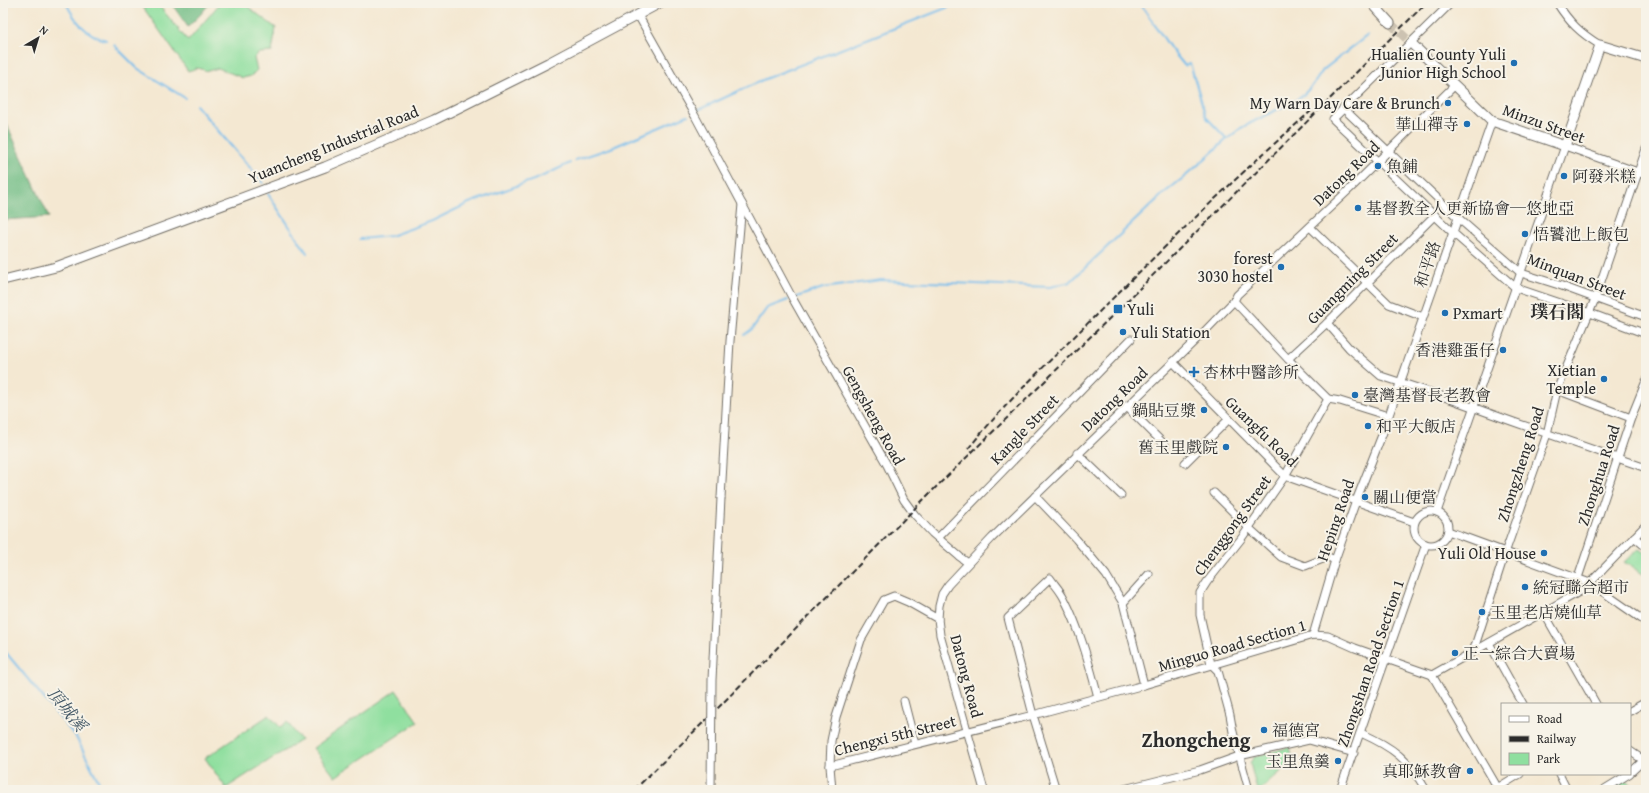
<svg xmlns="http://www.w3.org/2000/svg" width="1649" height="793" font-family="'Gentium Book Plus','Noto Serif TC',serif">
<rect width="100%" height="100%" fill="#f7f3e8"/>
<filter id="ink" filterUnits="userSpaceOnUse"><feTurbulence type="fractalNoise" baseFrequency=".025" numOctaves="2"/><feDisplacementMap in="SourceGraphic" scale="8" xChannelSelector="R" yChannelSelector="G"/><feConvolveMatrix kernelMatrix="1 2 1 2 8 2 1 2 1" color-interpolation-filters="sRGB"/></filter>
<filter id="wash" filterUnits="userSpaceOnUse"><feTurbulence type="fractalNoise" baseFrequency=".012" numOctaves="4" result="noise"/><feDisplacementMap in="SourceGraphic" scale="16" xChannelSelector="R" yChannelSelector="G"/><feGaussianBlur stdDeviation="0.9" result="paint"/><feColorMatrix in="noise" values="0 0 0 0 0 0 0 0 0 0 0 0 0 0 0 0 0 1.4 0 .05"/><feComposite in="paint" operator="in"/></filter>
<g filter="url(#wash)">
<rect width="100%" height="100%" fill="#f4e8d2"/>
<g fill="#8fdf9f" stroke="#5d8565">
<path d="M140 3H157L188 41 220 3H243L276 28 272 52 259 53 254 58 257 70 251 76 243 78 218 68 208 71 197 68 188 71Z"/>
<path d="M1639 549 1646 554V576L1624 562Z"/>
<path d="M396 690 418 722 335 777 313 748Z"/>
<path d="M269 715 280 727 287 722 301 740 226 788 205 758Z"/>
<path d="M1290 747 1293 761 1260 790H1257L1250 763 1254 757Z"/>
<path d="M1624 780 1638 790H1608Z"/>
</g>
<g fill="#73be86" stroke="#4f7458">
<path d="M171 3H210L200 15 188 27Z"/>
<path d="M3 116 49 217 3 220Z"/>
</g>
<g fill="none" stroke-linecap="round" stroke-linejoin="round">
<g stroke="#73bcec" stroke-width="2">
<path d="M66 3C75 21 86 35 106 40"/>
<path d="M1140 3 1171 49 1185 66 1190 63 1206 117 1227 139 1241 128 1300 98 1313 85 1323 70 1368 35"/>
<path d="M114 45 137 68 185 98"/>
<path d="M196 105 263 183"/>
<path d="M698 110 767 78 959 3"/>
<path d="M575 160 611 148 688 115"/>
<path d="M268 194 307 253"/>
<path d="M360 239 390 236 432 221 469 203 539 178 570 163"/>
<path d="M797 297 823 288 881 280 1050 287 1070 282 1163 194 1188 174 1227 139"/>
<path d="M744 335 752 329 767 308 788 300"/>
<path d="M3 649 76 737 103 790"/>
</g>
</g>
</g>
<g filter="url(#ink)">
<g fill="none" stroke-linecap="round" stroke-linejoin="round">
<path stroke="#ccc2b1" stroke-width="9" stroke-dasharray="9 4.5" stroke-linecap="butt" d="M1390 23 1411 43"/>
<g stroke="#716d65" stroke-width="9">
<g id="minor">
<path d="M1451 3 1333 119 1452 232 1516 288 1590 313 1646 334"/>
<path d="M1557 3C1569 22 1580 33 1600 45"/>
<path d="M638 15 695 116 794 301 887 465 904 500 915 515 932 533 960 557 968 563"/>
<path d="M1343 108 1457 217 1521 273 1559 285 1646 317"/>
<path d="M1310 227 1389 304 1423 317"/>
<path d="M1234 301 1288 359 1328 399 1340 401 1388 416"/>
<path d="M1327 323 1349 348 1381 376 1439 395 1511 421 1646 468"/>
<path d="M1288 359 1327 323 1435 215"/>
<path d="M1173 362 1285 476 1414 522"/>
<path d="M1557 390 1631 418"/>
<path d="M1126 406 1165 445"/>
<path d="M1077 453 1121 495"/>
<path d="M1185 463 1229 419"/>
<path d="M1214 493 1249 528 1281 557 1305 566 1328 557 1335 560"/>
<path d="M1035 496 1076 539 1106 575 1123 603 1144 685"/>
<path d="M721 498 730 341 742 204"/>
<circle cx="1431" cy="528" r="17"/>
<path d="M1437 512 1565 146 1646 175"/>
<path d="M1448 531 1590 583 1646 622"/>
<path d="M1634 537 1646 547"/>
<path d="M938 538 1131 339"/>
<path d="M1578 578 1631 418 1646 381"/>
<path d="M1123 603 1149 574"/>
<path d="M1544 613 1596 704"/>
<path d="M1313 635 1335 560 1356 501 1382 435 1492 121"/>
<path d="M1489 643 1523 704"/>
<path d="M1473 652 1505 553 1547 434 1557 390 1595 299 1646 149"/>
<path d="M1432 675 1499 790"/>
<path d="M904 701 915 744"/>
<path d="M1630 711 1646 702"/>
<path d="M1361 733C1394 748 1407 758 1426 790"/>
<path d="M1630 751 1646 762"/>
<path d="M830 766 1033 715 1144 685 1313 635 1328 636 1355 648 1432 675 1586 588 1590 583 1646 525"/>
<path d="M1630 773 1644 760"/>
<path d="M1559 774 1567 790"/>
<path d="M832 790 830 766 831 741 836 717 861 640 884 600 894 596 908 602 938 619"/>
<path d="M984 790 940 635 938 619 939 606 942 594 948 585 992 538 1203 333 1234 301 1237 295 1354 185 1454 86"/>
<path d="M1056 790 1033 715 1008 618 1050 578C1054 584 1060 590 1064 598 1080 629 1089 663 1098 697"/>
<path d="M1120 790 1200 770 1239 756 1309 740 1354 753"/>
<path d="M1249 790 1233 732 1230 715 1218 671 1211 664 1200 615V593L1207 582 1241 539 1285 476 1328 399"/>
<path d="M1340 790 1426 544"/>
<path d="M1494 790 1520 774"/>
<path d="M1603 790 1629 774"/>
</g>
</g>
<g stroke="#716d65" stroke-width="11">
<g id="tertiary">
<path d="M1372 3 1390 23"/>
<path d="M1411 43 1492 121 1565 146 1600 45 1646 59"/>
<path d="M3 280 56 267 325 167 434 120 548 63 660 3"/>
</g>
</g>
<use href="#minor" stroke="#fff" stroke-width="7"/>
<use href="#tertiary" stroke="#fff" stroke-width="9"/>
<g stroke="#2b2b2b" stroke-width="2" stroke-dasharray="6 3" stroke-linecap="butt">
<path d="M968 449C1006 402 1051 360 1093 318 1164 247 1236 177 1311 111"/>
<path d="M634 790 710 716 931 492 1120 308 1426 3"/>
</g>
<g stroke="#716d65" stroke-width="9" stroke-linecap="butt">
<path id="minor-bridge" d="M711 790 712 680 721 498"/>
</g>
<use href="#minor-bridge" stroke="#fff" stroke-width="7"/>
</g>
</g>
<g fill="#1f6fb2" stroke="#f7f3e8" stroke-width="1.5">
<circle cx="1514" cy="63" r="4"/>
<circle cx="1448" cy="103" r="4"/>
<circle cx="1467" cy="124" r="4"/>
<circle cx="1378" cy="166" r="4"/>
<circle cx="1564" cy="176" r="4"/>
<circle cx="1358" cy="208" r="4"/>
<circle cx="1525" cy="234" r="4"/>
<circle cx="1281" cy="267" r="4"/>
<rect x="1113" y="304" width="10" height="10" rx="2"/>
<circle cx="1445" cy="313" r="4"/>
<circle cx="1123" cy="332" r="4"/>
<circle cx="1503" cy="350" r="4"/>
<path d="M1192 366h4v4h4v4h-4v4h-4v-4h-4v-4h4z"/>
<circle cx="1604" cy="379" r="4"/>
<circle cx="1355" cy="395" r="4"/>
<circle cx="1204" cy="410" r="4"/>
<circle cx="1368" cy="426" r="4"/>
<circle cx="1226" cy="447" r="4"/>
<circle cx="1365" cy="497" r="4"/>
<circle cx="1544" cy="553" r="4"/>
<circle cx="1525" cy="587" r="4"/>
<circle cx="1482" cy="612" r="4"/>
<circle cx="1455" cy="653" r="4"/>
<circle cx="1264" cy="730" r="4"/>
<circle cx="1338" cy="761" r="4"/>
<circle cx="1470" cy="771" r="4"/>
</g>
<g text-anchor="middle" stroke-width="4" stroke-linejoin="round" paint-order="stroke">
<g font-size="16" fill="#2b2b2b" stroke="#f7f3e8" text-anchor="start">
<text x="1506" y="60" text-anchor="end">Hualien County Yuli<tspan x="1506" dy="18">Junior High School</tspan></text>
<text x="1440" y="109" text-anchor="end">My Warn Day Care &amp; Brunch</text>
<text x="1459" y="130" text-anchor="end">華山禪寺</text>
<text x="1386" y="172">魚鋪</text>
<text x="1572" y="182">阿發米糕</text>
<text x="1366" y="214">基督教全人更新協會─悠地亞</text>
<text x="1533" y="240">悟饕池上飯包</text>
<text x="1273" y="264" text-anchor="end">forest<tspan x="1273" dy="18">3030 hostel</tspan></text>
<text x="1127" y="315">Yuli</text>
<text x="1453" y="319">Pxmart</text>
<text x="1131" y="338">Yuli Station</text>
<text x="1495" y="356" text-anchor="end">香港雞蛋仔</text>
<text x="1596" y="376" text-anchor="end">Xietian<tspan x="1596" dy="18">Temple</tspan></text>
<text x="1203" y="378">杏林中醫診所</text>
<text x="1363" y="401">臺灣基督長老教會</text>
<text x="1196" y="416" text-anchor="end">鍋貼豆漿</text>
<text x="1376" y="432">和平大飯店</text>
<text x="1218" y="453" text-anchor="end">舊玉里戲院</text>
<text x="1373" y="503">關山便當</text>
<text x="1536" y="559" text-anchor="end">Yuli Old House</text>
<text x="1533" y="593">統冠聯合超市</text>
<text x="1490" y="618">玉里老店燒仙草</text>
<text x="1463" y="659">正一綜合大賣場</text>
<text x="1272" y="736">福德宮</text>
<text x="1330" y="767" text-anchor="end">玉里魚羹</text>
<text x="1462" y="777" text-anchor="end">真耶穌教會</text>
</g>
<g font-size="16" fill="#2b2b2b" stroke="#f7f3e8">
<text transform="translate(1544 123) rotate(20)" y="6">Minzu Street</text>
<text transform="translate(333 144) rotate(-22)" y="6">Yuancheng Industrial Road</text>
<text transform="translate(1346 173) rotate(-44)" y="6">Datong Road</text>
<text transform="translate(1427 264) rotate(-71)" y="6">和平路</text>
<text transform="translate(1577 276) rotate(21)" y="6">Minquan Street</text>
<text transform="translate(1352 278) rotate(-45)" y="6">Guangming Street</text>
<text transform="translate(1114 399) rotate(-44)" y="6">Datong Road</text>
<text transform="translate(874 415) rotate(61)" y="6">Gengsheng Road</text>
<text transform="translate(1024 429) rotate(-46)" y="6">Kangle Street</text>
<text transform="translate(1262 431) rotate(44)" y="6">Guangfu Road</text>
<text transform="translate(1520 464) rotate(-72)" y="6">Zhongzheng Road</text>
<text transform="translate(1598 475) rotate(-72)" y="6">Zhonghua Road</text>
<text transform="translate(1335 520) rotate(-71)" y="6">Heping Road</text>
<text transform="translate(1232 525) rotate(-54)" y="6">Chenggong Street</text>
<text transform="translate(1232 645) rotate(-16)" y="6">Minguo Road Section 1</text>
<text transform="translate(1370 663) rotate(-71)" y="6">Zhongshan Road Section 1</text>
<text transform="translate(967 676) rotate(75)" y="6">Datong Road</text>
<text transform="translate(895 735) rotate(-14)" y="6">Chengxi 5th Street</text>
</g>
<g font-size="17" font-style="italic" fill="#415665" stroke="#f7f3e8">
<text transform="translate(67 709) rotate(51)" y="6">頂城溪</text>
</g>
<g font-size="18" font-weight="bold" fill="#2b2b2b" stroke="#f7f3e8">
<text x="1557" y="318">璞石閣</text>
</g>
<g font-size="20" font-weight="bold" fill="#2b2b2b" stroke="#f7f3e8">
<text x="1196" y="747">Zhongcheng</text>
</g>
</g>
<rect width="1649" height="793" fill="none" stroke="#f7f3e8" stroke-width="16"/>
<rect x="1501" y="703" width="130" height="72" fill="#f7f3e8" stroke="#a5a39c"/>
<rect x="1509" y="716" width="20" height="6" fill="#ffffff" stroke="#a5a39c"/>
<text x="1537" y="723" font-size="12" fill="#2b2b2b">Road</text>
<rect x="1509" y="736" width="20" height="6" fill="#2b2b2b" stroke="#a5a39c"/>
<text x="1537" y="743" font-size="12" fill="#2b2b2b">Railway</text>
<rect x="1509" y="753" width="20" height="12" fill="#8fdf9f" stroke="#a5a39c"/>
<text x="1537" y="763" font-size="12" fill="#2b2b2b">Park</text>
<g transform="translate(38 38) rotate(38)" stroke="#f7f3e8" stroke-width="3" paint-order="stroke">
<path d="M0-3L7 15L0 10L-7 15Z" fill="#2b2b2b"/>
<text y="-6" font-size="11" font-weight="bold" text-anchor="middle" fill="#2b2b2b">N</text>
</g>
</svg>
